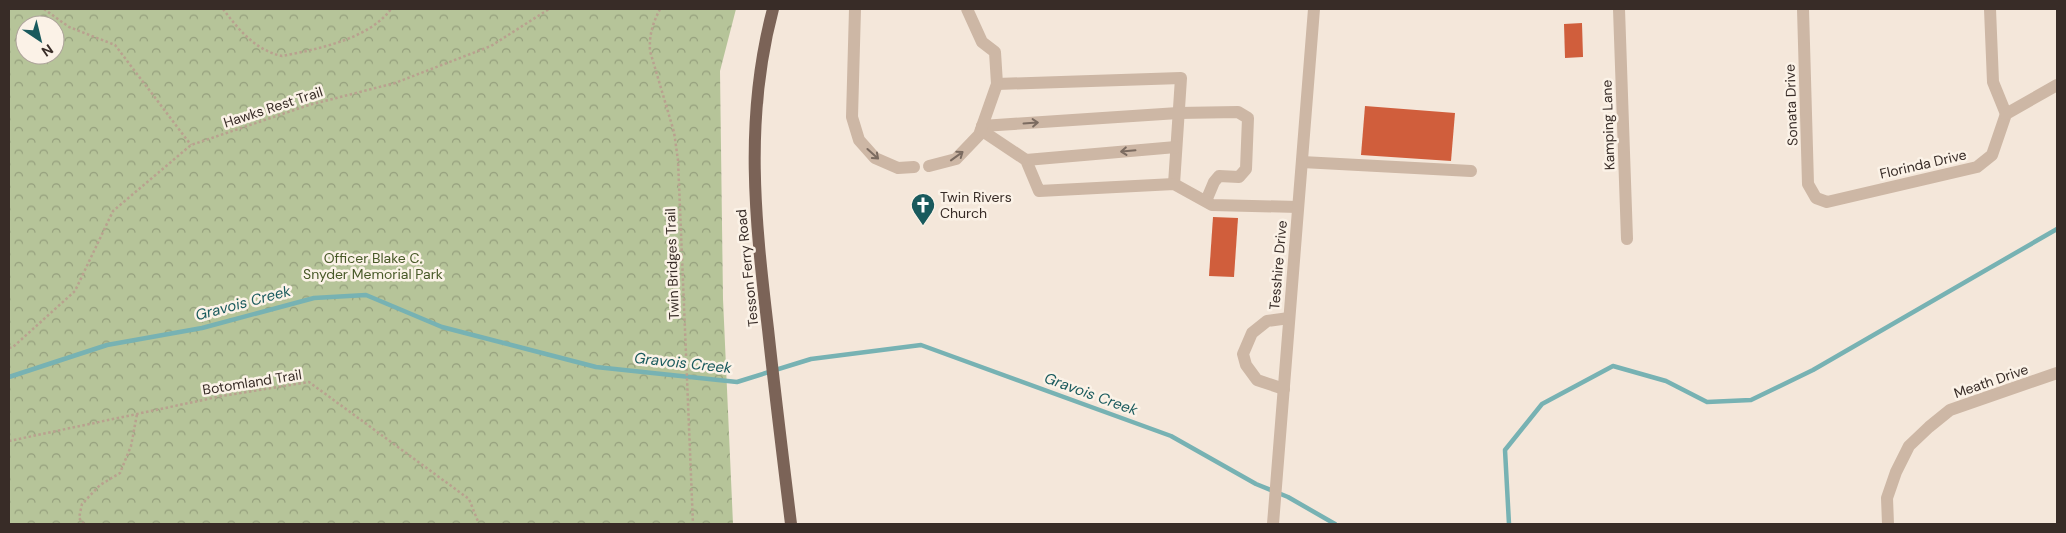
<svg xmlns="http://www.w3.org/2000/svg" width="2066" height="533" font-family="'DM Sans',sans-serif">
<defs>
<pattern id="forest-crowns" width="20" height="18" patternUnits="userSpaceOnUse" patternTransform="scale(1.25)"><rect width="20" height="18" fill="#b6c499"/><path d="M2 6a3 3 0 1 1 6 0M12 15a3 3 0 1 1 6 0" fill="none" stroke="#959f7d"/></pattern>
</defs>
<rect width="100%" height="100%" fill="#f4e7da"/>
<path fill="url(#forest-crowns)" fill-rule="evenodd" d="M9 9H736L720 71 723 299 733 524H9ZM25 25H55V55H25Z"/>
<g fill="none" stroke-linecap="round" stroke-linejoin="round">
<g stroke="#77b2b3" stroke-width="4.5">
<path d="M9 377 107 345 202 328 314 298 366 295 442 327 596 367 737 382 811 359 921 345 1171 436 1256 484 1288 497 1335 524"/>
<path d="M1509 524 1505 450 1542 404 1613 366 1666 381 1707 402 1751 400 1813 370 2057 229"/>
</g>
</g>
<g fill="#d05e3c">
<path d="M1582 23 1583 57 1565 58 1564 24Z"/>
<path d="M1365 106 1455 113 1451 161 1361 155Z"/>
<path d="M1213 217 1238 218 1234 277 1209 276Z"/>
</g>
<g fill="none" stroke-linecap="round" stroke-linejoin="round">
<g stroke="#b9a18f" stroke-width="2.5" stroke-dasharray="2.5 2.5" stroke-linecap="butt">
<path d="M44 9 69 27 115 45 191 145"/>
<path d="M223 9C239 30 255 50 282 56 318 49 369 39 391 9"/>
<path d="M660 9C653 23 649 34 650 51L674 132 678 160 693 524"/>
<path d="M9 348 13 347 75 291 113 211 191 145 309 105 395 83 491 46 549 9"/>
<path d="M9 441 222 396 309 382 469 499 479 524"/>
<path d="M84 524 79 518 82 504 100 485 120 473 131 446 137 414"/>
</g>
<g stroke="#cdb7a5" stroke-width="12">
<path d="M855 9 852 117 859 140 875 158 898 168 914 167"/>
<path d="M1619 9 1627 239"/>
<path d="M1803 9 1808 184 1816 198 1827 202 1977 167 1992 155 2006 114 2057 85"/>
<path d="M1990 9 1993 82 2006 114"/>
<path d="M997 84 1181 78 1174 184"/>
<path d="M982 126 1178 113 1238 112 1248 118 1246 169 1239 177 1219 176 1214 182 1206 201"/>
<path d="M981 130 1026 160 1039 191 1174 184 1212 205 1298 207"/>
<path d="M1026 160 1176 147"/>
<path d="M1302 162 1471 171"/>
<path d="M929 166 956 159 979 135 997 84 995 52 982 42 967 9"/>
<path d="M1284 389 1257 380 1246 365 1243 354 1252 333 1267 321 1289 318"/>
<path d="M1273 524 1314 9"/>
<path d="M1888 524 1887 498 1896 472 1909 446 1929 427 1950 410 2057 373"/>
</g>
<path stroke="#7b6357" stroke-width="12" d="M773 9C744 118 755 219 768 329 775 394 783 459 791 524"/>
</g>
<defs><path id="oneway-shaft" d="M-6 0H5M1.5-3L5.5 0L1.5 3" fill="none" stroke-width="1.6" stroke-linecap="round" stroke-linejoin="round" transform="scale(1.25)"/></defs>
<g stroke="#7b6b60">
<use href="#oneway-shaft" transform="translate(1031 123) rotate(-4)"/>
<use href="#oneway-shaft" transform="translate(1128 151) rotate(175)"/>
<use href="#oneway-shaft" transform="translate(873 154) rotate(42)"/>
<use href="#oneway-shaft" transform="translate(957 156) rotate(-36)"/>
</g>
<defs>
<g id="church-pin" transform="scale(1.25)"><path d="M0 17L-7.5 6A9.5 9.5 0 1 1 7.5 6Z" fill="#195a5d" stroke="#fbf2e7"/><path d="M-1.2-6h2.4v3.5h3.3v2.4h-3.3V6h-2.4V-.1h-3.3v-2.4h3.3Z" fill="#fff"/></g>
</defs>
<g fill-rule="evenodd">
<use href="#church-pin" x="923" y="205"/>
</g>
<g text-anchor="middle" stroke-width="5" stroke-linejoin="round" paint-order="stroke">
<g font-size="14" fill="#382c27" stroke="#fbf2e7">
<text transform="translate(1791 105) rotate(-92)" y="5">Sonata Drive</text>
<text transform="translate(273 107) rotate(-18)" y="5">Hawks Rest Trail</text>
<text transform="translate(1608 125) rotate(-92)" y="5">Kamping Lane</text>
<text transform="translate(1923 164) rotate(-13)" y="5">Florinda Drive</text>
<text transform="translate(672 264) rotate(-92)" y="5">Twin Bridges Trail</text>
<text transform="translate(1278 265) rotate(-85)" y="5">Tesshire Drive</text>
<text transform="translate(747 268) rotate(-96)" y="5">Tesson Ferry Road</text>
<text transform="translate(1991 381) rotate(-19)" y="5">Meath Drive</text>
<text transform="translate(252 382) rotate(-9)" y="5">Botomland Trail</text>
</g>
<g font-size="14" fill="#382c27" stroke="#fbf2e7" text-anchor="start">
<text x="940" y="202">Twin Rivers<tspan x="940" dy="16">Church</tspan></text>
</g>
<g font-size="14" fill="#485928" stroke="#fbf2e7">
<text x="373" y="263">Officer Blake C.<tspan x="373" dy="16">Snyder Memorial Park</tspan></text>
</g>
<g font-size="15" font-style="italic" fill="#195a5d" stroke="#fbf2e7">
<text transform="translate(243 303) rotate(-15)" y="5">Gravois Creek</text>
<text transform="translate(683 363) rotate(6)" y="5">Gravois Creek</text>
<text transform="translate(1091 394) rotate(20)" y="5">Gravois Creek</text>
</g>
</g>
<rect width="2066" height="533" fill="none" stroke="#382c27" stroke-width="20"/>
<g transform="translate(40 40) rotate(145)"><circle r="24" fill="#fbf2e7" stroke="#ada39a"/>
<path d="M0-4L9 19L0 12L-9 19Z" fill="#195a5d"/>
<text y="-8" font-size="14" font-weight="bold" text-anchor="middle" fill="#382c27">N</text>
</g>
</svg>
